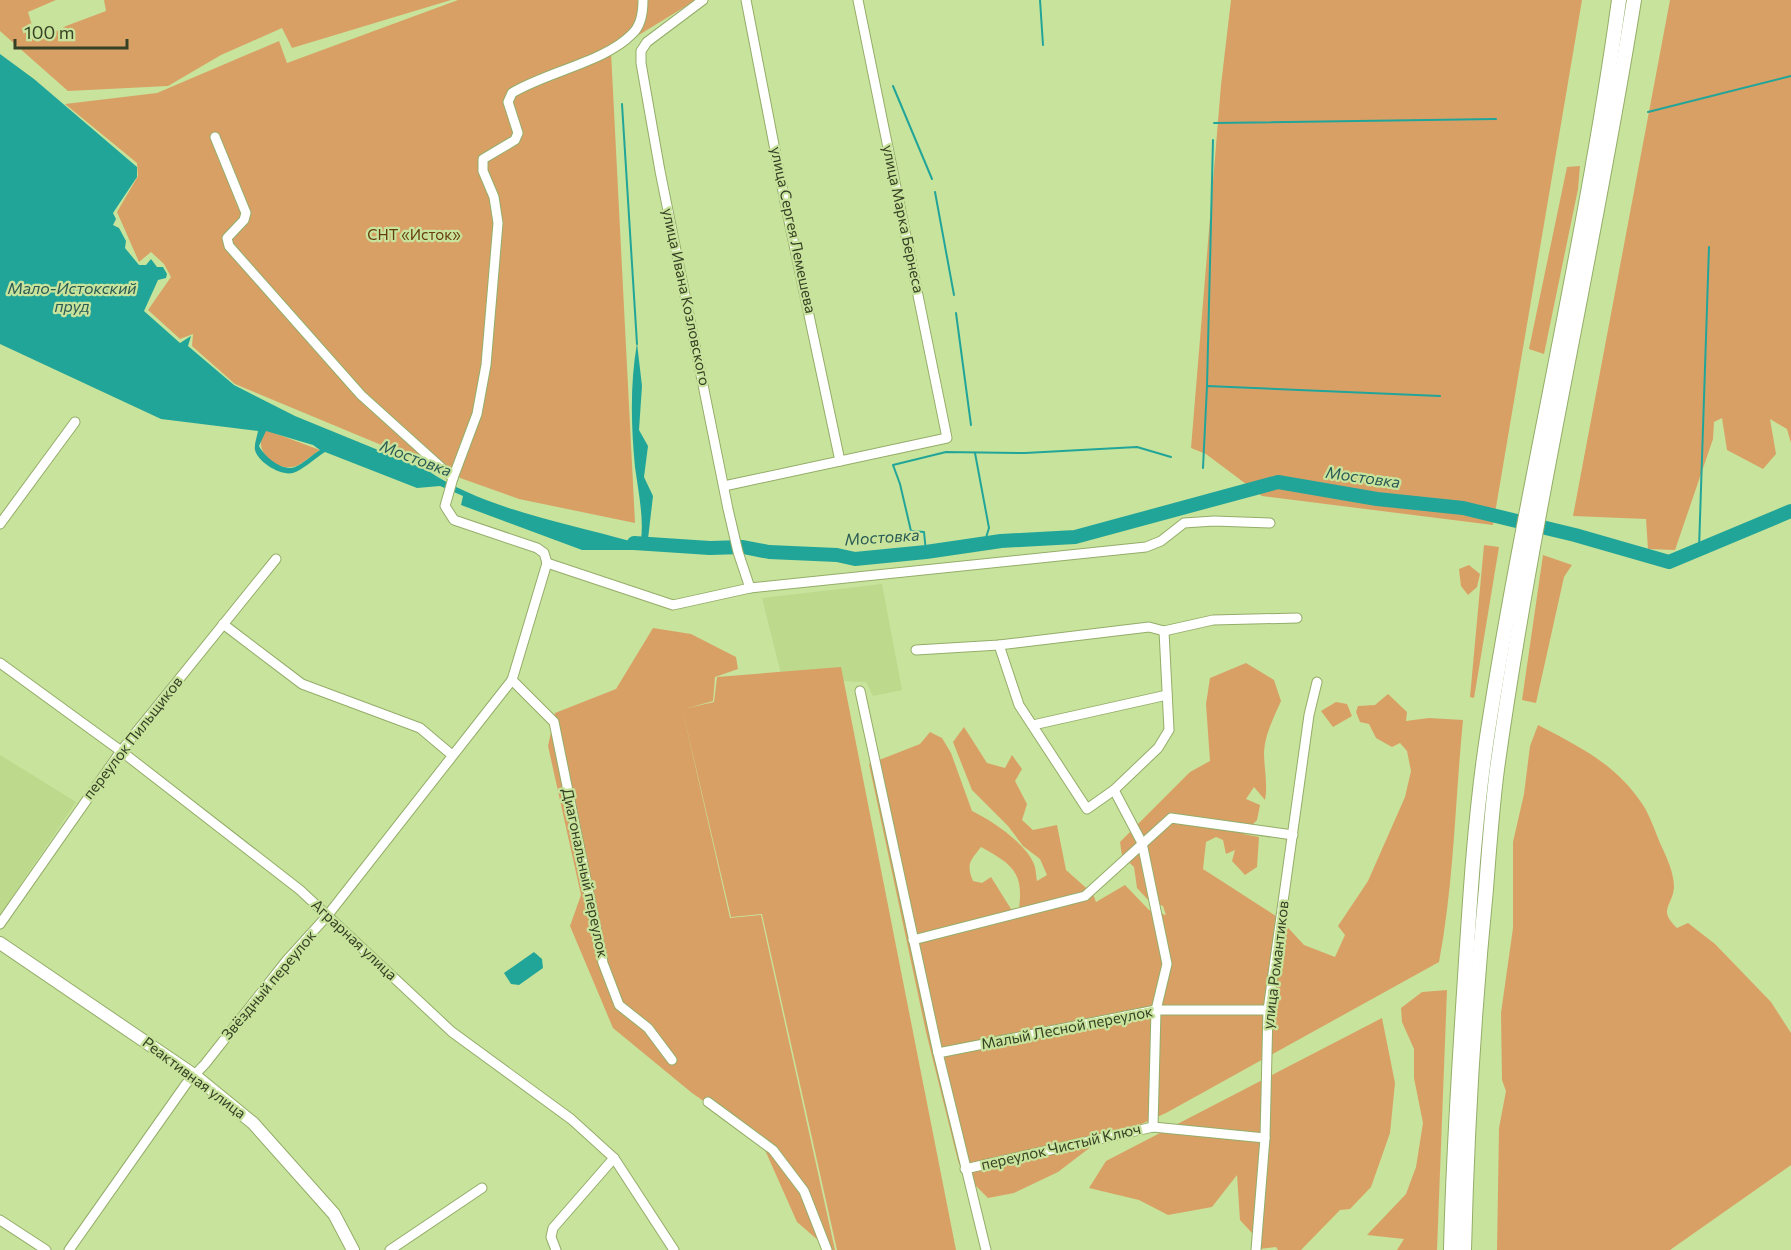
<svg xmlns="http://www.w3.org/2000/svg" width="1791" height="1250" font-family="Commissioner,sans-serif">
<rect width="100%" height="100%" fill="#c8e39c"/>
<g fill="#bcd98c">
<path d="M882 584 902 690 873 696 866 682 782 678 762 598Z"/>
<path d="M0 755 76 802 0 915Z"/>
</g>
<g fill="#d9a066" fill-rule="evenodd">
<path d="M0 0H56L28 12 37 42 66 26 106 11 104 0H451L292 48 282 28 221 55 168 86 68 91 0 31Z"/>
<path d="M458 0H696L611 52 635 523 519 499 463 479 235 384 192 346 193 334 180 339 148 310 171 277 164 264 151 252 139 262 117 212 138 176 137 163 65 104 157 93 279 41 287 63Z"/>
<path d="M1231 0H1582L1493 525 1262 496 1206 454 1191 448 1221 85Z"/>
<path d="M1670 0H1791V443L1787 429 1770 419 1776 454 1763 469 1727 450 1722 418 1714 422 1713 439 1675 550 1648 549 1646 519 1573 516Z"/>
<path d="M1580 166 1578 189 1544 354 1529 349 1567 167Z"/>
<path d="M266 430 320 450C312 455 301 466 292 467 272 470 251 447 266 430Z"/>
<path d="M1484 545 1499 547 1474 698 1470 697Z"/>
<path d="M1543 555 1572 565 1564 577 1536 703 1522 700Z"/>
<path d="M1469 565 1480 574 1477 587 1468 595 1461 586 1459 569Z"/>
<path d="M653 628 691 634 736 657 738 669 715 677 713 701 688 708 714 702 717 677 841 667 956 1250H837L762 914 731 917 682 708 730 918 761 915 835 1250H822L819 1241 797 1222 761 1141 692 1093 613 1028 570 926 581 895 548 746 555 713 616 689Z"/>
<path d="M1246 663 1274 680 1281 701C1274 717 1265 734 1264 752 1264 769 1268 783 1265 800L1254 787 1246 799 1260 805 1257 820 1243 834 1259 837 1257 867 1245 875 1232 861 1235 850 1226 854 1223 840 1216 837 1206 842 1203 869 1279 918 1304 945 1335 957 1345 935 1338 926 1368 881 1405 797 1411 771 1407 751 1400 743 1392 747 1376 738 1369 724 1360 722 1356 712 1358 706 1375 705 1388 694 1407 712 1406 721 1429 718 1463 720C1455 801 1454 883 1439 962L1166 1113 1092 1146 1058 1172 1014 1193 988 1198 963 1173 958 1161 926 1032 869 764 920 744 930 732 942 738 951 753 972 811C991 820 1029 845 1035 867 1036 871 1036 877 1037 881L1047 875 1040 859 1023 846 1008 826 972 790 953 742 964 727 987 763 1005 768 1012 755 1022 769 1015 781 1027 804 1022 820 1033 830 1057 825 1066 870 1093 894 1096 902 1125 885 1149 910 1166 915 1163 906 1149 901 1137 888 1134 867 1122 856 1120 842 1190 772 1210 761 1206 704 1210 678ZM981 847C1011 864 1024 871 1019 908L1011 909 991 877 982 883 973 881C966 864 970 861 981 847Z"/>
<path d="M1336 702 1347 704 1352 716 1333 727 1321 711Z"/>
<path d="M1538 725C1580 747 1616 764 1643 805 1650 816 1655 831 1660 843 1666 856 1674 872 1674 887 1673 906 1657 909 1677 928L1688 923 1715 944 1771 1002 1791 1033V1165L1670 1250H1497L1499 1128 1506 1091 1502 1080 1501 1013 1513 928V842L1524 794 1530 746Z"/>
<path d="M1447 990 1437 1250H1397L1404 1239 1367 1235 1406 1194 1416 1167 1423 1123 1414 1078V1049L1402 1022 1401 1008 1422 992Z"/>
<path d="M1382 1018 1395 1083 1390 1133 1371 1187 1350 1209 1340 1210 1301 1250H1278L1276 1247 1259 1249 1252 1233 1240 1220 1237 1175 1212 1207 1168 1215 1139 1200 1089 1188 1106 1161Z"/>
</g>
<g fill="#22a599" fill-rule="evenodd">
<path d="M0 54 34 79 137 167V177L113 213 116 219 113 225 119 228 126 241 125 248 139 265H146L151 259 157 267H163L167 274 166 278 158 280 144 311 180 343 191 336 188 346 234 385 295 416 427 470C482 508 565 523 630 541L641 540C644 517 638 490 635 467 631 426 630 384 637 343L642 386 639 430 648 446 644 477 653 496 648 539 653 544 643 550H582L461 505 463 496 440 486 417 488 325 452C315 458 303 470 293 473 280 476 258 462 255 450 254 444 257 437 258 431L161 419 0 344ZM266 431 313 445 320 450C312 455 303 464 295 467 282 472 264 456 259 446Z"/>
<path d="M534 952 542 959 543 968 519 985 511 984 504 973Z"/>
</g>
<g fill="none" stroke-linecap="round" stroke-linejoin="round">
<g stroke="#22a599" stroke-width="2">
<path d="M1040 0 1043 45"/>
<path d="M893 86 932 179"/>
<path d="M622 104 637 344"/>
<path d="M1648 112 1791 76"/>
<path d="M1214 123 1496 119"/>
<path d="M935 192 954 295"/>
<path d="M956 313 971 425"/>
<path d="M1207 386 1213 140"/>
<path d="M975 453 989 528 984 544"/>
<path d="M1203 468 1207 386 1440 396"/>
<path d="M1699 549 1709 247"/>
<path d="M926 552 924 532 911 531 900 484 893 465 946 452 1025 453 1137 447 1171 457"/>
</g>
<path stroke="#22a599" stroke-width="14" d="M634 543 710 548 743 547 769 552 837 555 855 559 926 552 1001 541 1075 537 1278 482 1377 499 1463 508 1575 535 1669 562 1791 511"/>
<g stroke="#94ad69" stroke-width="11">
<g id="minor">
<path d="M703 0 647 42 641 51V63L660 171 728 509 738 552 750 588"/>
<path d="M746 0 786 207 840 461"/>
<path d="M215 137 246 213 244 220 227 238 229 246 361 395 453 478"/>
<path d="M724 486 947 438 858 0"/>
<path d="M0 524 75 422"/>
<path d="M547 563 673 605 750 588 1146 547 1161 541 1184 523 1214 521 1270 523"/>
<path d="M547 563 544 553 537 548 454 520 445 506 453 478 477 414 486 365 498 223 494 197 483 171V159L515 140 518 133 508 102 512 93C546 72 605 62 632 34 641 26 643 12 643 0"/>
<path d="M223 624 302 684 420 728 452 755"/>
<path d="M999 645 1019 705 1087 809 1114 790 1158 748 1169 730 1164 631"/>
<path d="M916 650 999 645 1149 627 1164 631 1213 620 1297 618"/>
<path d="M0 663 121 751 300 890 452 1032 571 1119 614 1158 674 1250"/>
<path d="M512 680 554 722 603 963 619 1005 648 1028 672 1060"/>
<path d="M860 691 938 1053 986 1250"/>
<path d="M1033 725 1167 695"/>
<path d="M1114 790 1142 843 1167 964 1156 1010 1153 1127"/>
<path d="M0 924 121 751 276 559"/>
<path d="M913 940 1085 896 1171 818 1293 835"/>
<path d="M938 1053 1156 1010H1268"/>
<path d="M708 1102 773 1150 804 1191 827 1250"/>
<path d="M965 1169 1153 1127 1265 1138"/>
<path d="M0 1220 46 1250"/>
<path d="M69 1250 186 1084 205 1064 287 960 327 916 512 680 547 563"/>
<path d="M390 1250 482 1188"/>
<path d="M556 1250 551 1237 553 1228 614 1158"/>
<path d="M1256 1250 1265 1138 1268 1010 1309 715 1317 682"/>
</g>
</g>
<g stroke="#94ad69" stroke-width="14">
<path id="major" d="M0 943 194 1075 253 1123 334 1214 353 1250"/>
</g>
<g stroke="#94ad69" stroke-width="16">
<g id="highway">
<path d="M1451 1250C1453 1159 1459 1068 1465 977 1470 898 1475 816 1487 737 1525 491 1585 247 1619 0"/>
<path d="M1464 1250C1467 1129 1474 1009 1486 889 1489 849 1492 808 1497 769 1533 511 1593 257 1634 0"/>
</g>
</g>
<use href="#minor" stroke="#fff" stroke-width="9"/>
<use href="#major" stroke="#fff" stroke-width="12"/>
<use href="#highway" stroke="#fff" stroke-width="14"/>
</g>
<g text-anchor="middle" stroke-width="4.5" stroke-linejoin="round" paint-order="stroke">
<g font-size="15" fill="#364024" stroke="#c8e39c">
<text transform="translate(903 219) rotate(78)" y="5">улица Марка Бернеса</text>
<text transform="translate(793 230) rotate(78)" y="5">улица Сергея Лемешева</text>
<text transform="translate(686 297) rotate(78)" y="5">улица Ивана Козловского</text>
<text transform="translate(133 738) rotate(-52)" y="5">переулок Пильщиков</text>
<text transform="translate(585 873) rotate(78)" y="5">Диагональный переулок</text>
<text transform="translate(354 940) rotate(43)" y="5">Аграрная улица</text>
<text transform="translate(1276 965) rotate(-83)" y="5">улица Романтиков</text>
<text transform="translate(269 985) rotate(-50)" y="5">Звёздный переулок</text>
<text transform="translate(1067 1028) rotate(-11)" y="5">Малый Лесной переулок</text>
<text transform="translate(194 1078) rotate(37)" y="5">Реактивная улица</text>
<text transform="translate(1061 1147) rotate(-13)" y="5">переулок Чистый Ключ</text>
</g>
<g font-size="15" fill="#663d0c" stroke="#c8e39c">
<text x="414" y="240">СНТ «Исток»</text>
</g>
<g font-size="16" font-style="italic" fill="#295b55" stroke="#c8e39c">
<text x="72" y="294">Мало-Истокский<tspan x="72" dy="18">пруд</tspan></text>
<text transform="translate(416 458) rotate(21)" y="6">Мостовка</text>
<text transform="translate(1363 477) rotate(8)" y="6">Мостовка</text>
<text transform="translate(882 537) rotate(-4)" y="6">Мостовка</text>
</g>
</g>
<path d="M15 39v9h112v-9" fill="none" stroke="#364024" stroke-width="3"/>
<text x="24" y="39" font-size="18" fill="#364024" stroke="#c8e39c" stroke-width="4.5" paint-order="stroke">100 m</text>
</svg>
